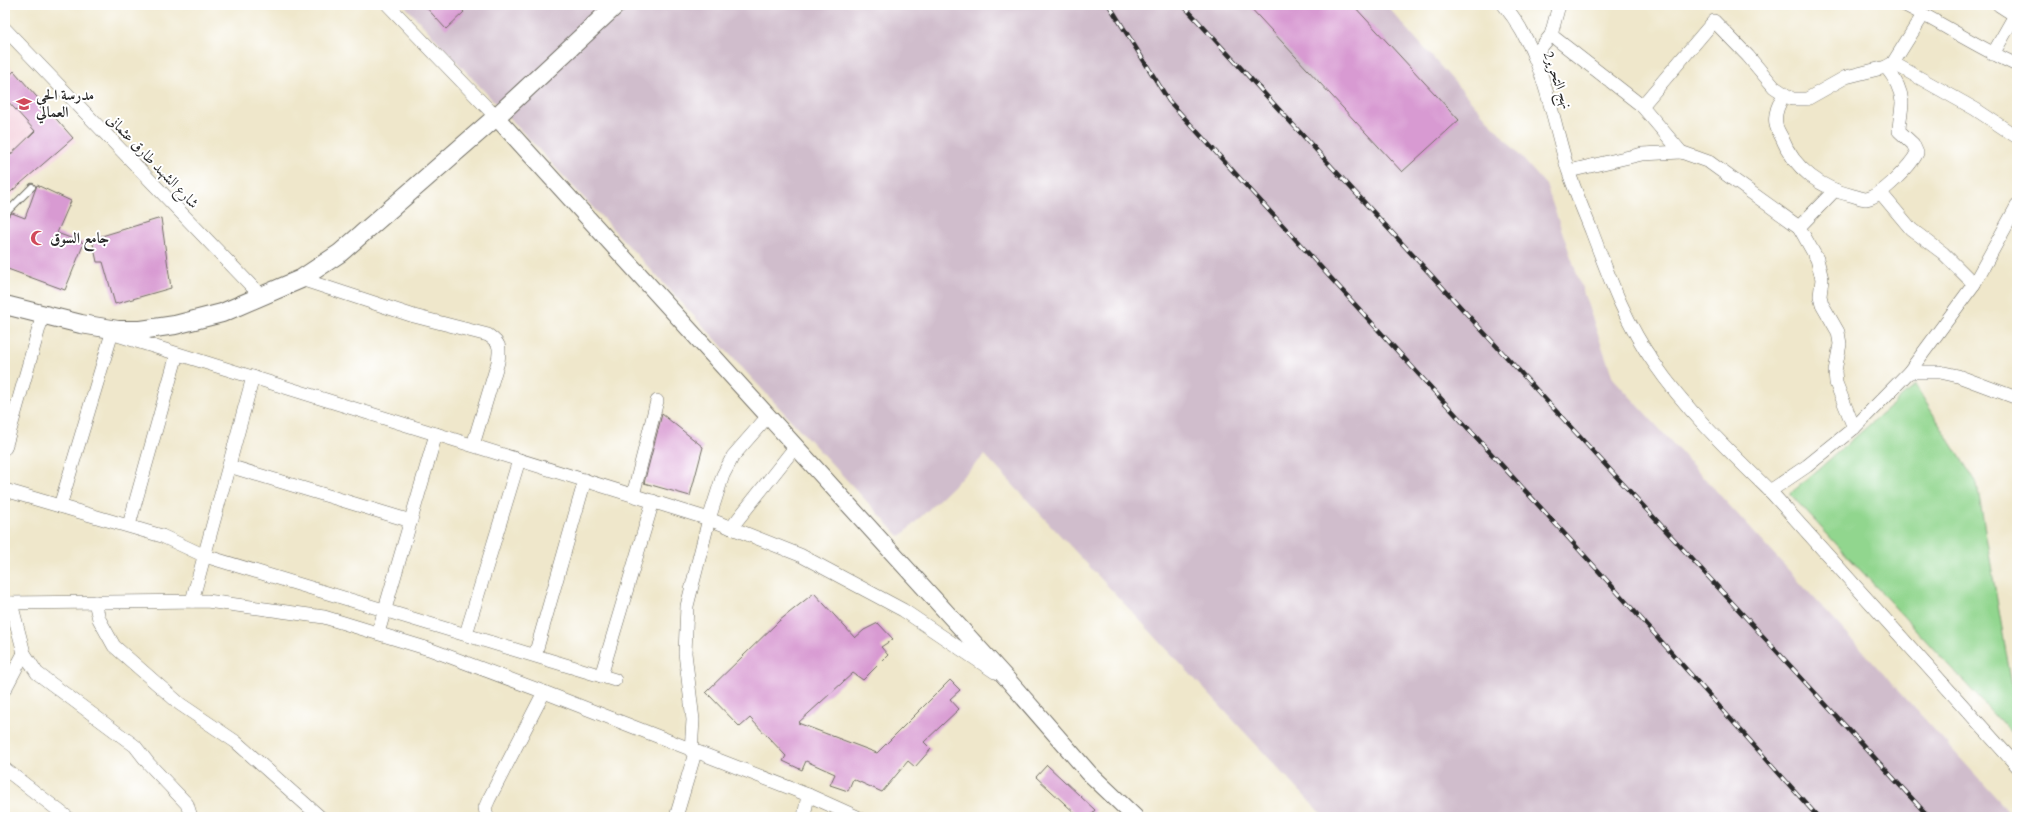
<svg xmlns="http://www.w3.org/2000/svg" width="2022" height="822" font-family="'EB Garamond',Amiri,serif">
<rect width="100%" height="100%" fill="#fff"/>
<filter id="ink" filterUnits="userSpaceOnUse"><feTurbulence type="fractalNoise" baseFrequency=".025" numOctaves="2"/><feDisplacementMap in="SourceGraphic" scale="8" xChannelSelector="R" yChannelSelector="G"/><feConvolveMatrix kernelMatrix="1 2 1 2 8 2 1 2 1" color-interpolation-filters="sRGB"/></filter>
<filter id="wash" filterUnits="userSpaceOnUse"><feTurbulence type="fractalNoise" baseFrequency=".012" numOctaves="4" result="noise"/><feDisplacementMap in="SourceGraphic" scale="16" xChannelSelector="R" yChannelSelector="G"/><feGaussianBlur stdDeviation="0.9" result="paint"/><feColorMatrix in="noise" values="0 0 0 0 0 0 0 0 0 0 0 0 0 0 0 0 0 1.4 0 .05"/><feComposite in="paint" operator="in"/></filter>
<g filter="url(#wash)">
<rect width="100%" height="100%" fill="#efe7cb"/>
<path fill="#f4cfdc" d="M5 61 76 141 5 202Z"/>
<path fill="#d0bdcc" d="M404 5H1386L1546 185 1613 378 2014 817H1324L985 455 900 537Z"/>
<path fill="#91d68e" stroke="#5e805c" d="M1915 385 1977 484 2017 715V739L1790 494Z"/>
<g id="blocks">
<g fill="#d89ad2">
<path d="M424 5H457L464 12 446 29Z"/>
<path d="M1248 5H1353L1459 120 1402 172Z"/>
<path d="M14 71 73 138 5 197V160L35 131 5 98V81Z"/>
<path d="M37 185 71 201 57 233 84 243 65 290 5 268V218L12 213 25 218Z"/>
<path d="M161 218 171 288 115 304 103 262H97L92 239Z"/>
<path d="M662 414 703 447 690 496 644 483Z"/>
<path d="M814 593 855 638 864 630 878 623 893 639 881 647 888 655 863 680 853 673 798 723 877 753 950 680 960 690 950 699 959 709 924 742 931 749 915 767 908 761 882 792 853 779 848 791 830 785 835 774 806 761 802 770 783 761 786 756 750 718 740 727 706 692 779 621Z"/>
<path d="M1047 765 1095 810 1089 817H1079L1036 777Z"/>
</g>
</g>
</g>
<g filter="url(#ink)">
<use href="#blocks" fill-opacity="0" stroke="#706d63" stroke-width="1"/>
<g fill="none" stroke-linecap="round" stroke-linejoin="round">
<g stroke="#706d63" stroke-width="8">
<path id="service" d="M5 214 32 187"/>
</g>
<g stroke="#706d63" stroke-width="14">
<g id="minor">
<path d="M388 5 496 117"/>
<path d="M1504 5C1543 52 1551 114 1568 170 1575 191 1584 212 1592 232 1609 277 1626 324 1654 363 1687 411 1729 451 1770 491L1807 466 1854 428 1909 372 1974 284 2017 206"/>
<path d="M1905 5C1943 24 1979 48 2017 65"/>
<path d="M5 29 262 297"/>
<path d="M1551 35 1642 106 1681 152 1709 162 1799 227 1817 259 1822 279 1820 296 1822 304 1838 332 1840 344 1835 371 1836 383 1854 428"/>
<path d="M1993 54 2014 17 2013 14 1999 5"/>
<path d="M1534 56 1551 35 1559 5"/>
<path d="M1893 63 1975 109 2017 137"/>
<path d="M1784 95C1779 103 1774 114 1776 124 1776 128 1780 134 1782 138 1794 169 1822 189 1854 196 1858 197 1863 199 1866 199 1881 197 1911 165 1917 153L1913 144 1899 131C1899 121 1902 111 1902 102 1901 88 1894 77 1886 67"/>
<path d="M1642 106 1714 21 1748 56 1774 87 1792 99H1807L1846 77 1886 67 1893 63 1923 15"/>
<path d="M1569 171 1642 154 1681 152"/>
<path d="M1880 192 1911 229 1943 253 1974 284"/>
<path d="M1799 227 1835 190"/>
<path d="M301 279 414 316 488 335C501 344 500 347 498 362L473 445"/>
<path d="M114 334 709 519 800 555 903 610 995 672"/>
<path d="M1909 372H1940L1958 376 2017 398"/>
<path d="M5 448 43 314"/>
<path d="M229 466 411 521"/>
<path d="M5 490 162 536 205 556 615 680"/>
<path d="M1770 491 2017 766"/>
<path d="M633 495 657 401"/>
<path d="M60 506 112 333"/>
<path d="M129 525 177 354"/>
<path d="M731 528 796 446"/>
<path d="M192 601 253 377"/>
<path d="M95 602 99 619 114 646 180 704 236 742 320 817"/>
<path d="M5 603 207 601 324 617 429 649 544 692 808 795 857 817"/>
<path d="M11 603 24 653 37 673 135 746 149 764 187 804 191 817"/>
<path d="M378 633 436 434"/>
<path d="M466 634 519 460"/>
<path d="M535 655 585 480"/>
<path d="M601 676 653 501"/>
<path d="M5 689 24 653"/>
<path d="M691 751 693 720 685 653 687 606 709 519 723 475 733 456 768 416"/>
<path d="M5 769 67 817"/>
<path d="M487 817 485 808 489 799 544 692"/>
<path d="M676 817 695 753"/>
<path d="M804 817 808 795"/>
</g>
</g>
<g stroke="#706d63" stroke-width="18">
<path id="tertiary" d="M496 117 1008 680 1089 773 1135 817"/>
</g>
<g stroke="#706d63" stroke-width="20">
<path id="secondary" d="M5 305 81 324 118 330H141L175 325 222 313 301 279 340 253 496 117 616 5"/>
</g>
<use href="#service" stroke="#fff" stroke-width="6"/>
<use href="#minor" stroke="#fff" stroke-width="13"/>
<use href="#tertiary" stroke="#fff" stroke-width="16"/>
<use href="#secondary" stroke="#fff" stroke-width="18"/>
<g stroke="#2b2b2b" stroke-width="4.5">
<g id="rail">
<path d="M1109 5 1169 101 1594 566 1818 817"/>
<path d="M1183 5 1929 817"/>
</g>
</g>
<use href="#rail" stroke="#fff" stroke-width="3" stroke-dasharray="9" stroke-linecap="butt"/>
</g>
</g>
<defs>
<g id="school-bare" transform="scale(1.2)"><path d="M0-5L7-2L0 1L-7-2ZM-4 1L0 2.5L4 1V4Q0 6-4 4Z" fill="#d1495b" stroke="#fff" stroke-width="2.5" paint-order="stroke"/></g>
<g id="mosque-bare" transform="scale(1.2)"><path d="M3.5-4.9A6 6 0 1 0 3.5 4.9A5 5 0 1 1 3.5-4.9Z" fill="#d1495b" stroke="#fff" stroke-width="2.5" paint-order="stroke"/></g>
</defs>
<g fill-rule="evenodd">
<use href="#school-bare" x="24" y="104"/>
<use href="#mosque-bare" x="38" y="238"/>
</g>
<g text-anchor="middle" stroke-width="4" stroke-linejoin="round" paint-order="stroke">
<g font-size="15" fill="#2b2b2b" stroke="#fff">
<text transform="translate(1558 80) rotate(71)" y="5">نهج التحرير2</text>
<text transform="translate(153 161) rotate(46)" y="5">شارع الشهىد طارق عثمانى</text>
</g>
<g font-size="15" font-weight="bold" fill="#2b2b2b" stroke="#fff" text-anchor="start">
<text x="36" y="100">مدرسة الحي<tspan x="36" dy="17">العمالي</tspan></text>
<text x="50" y="243">جامع السوق</text>
</g>
</g>
<rect width="2022" height="822" fill="none" stroke="#fff" stroke-width="20"/>
</svg>
